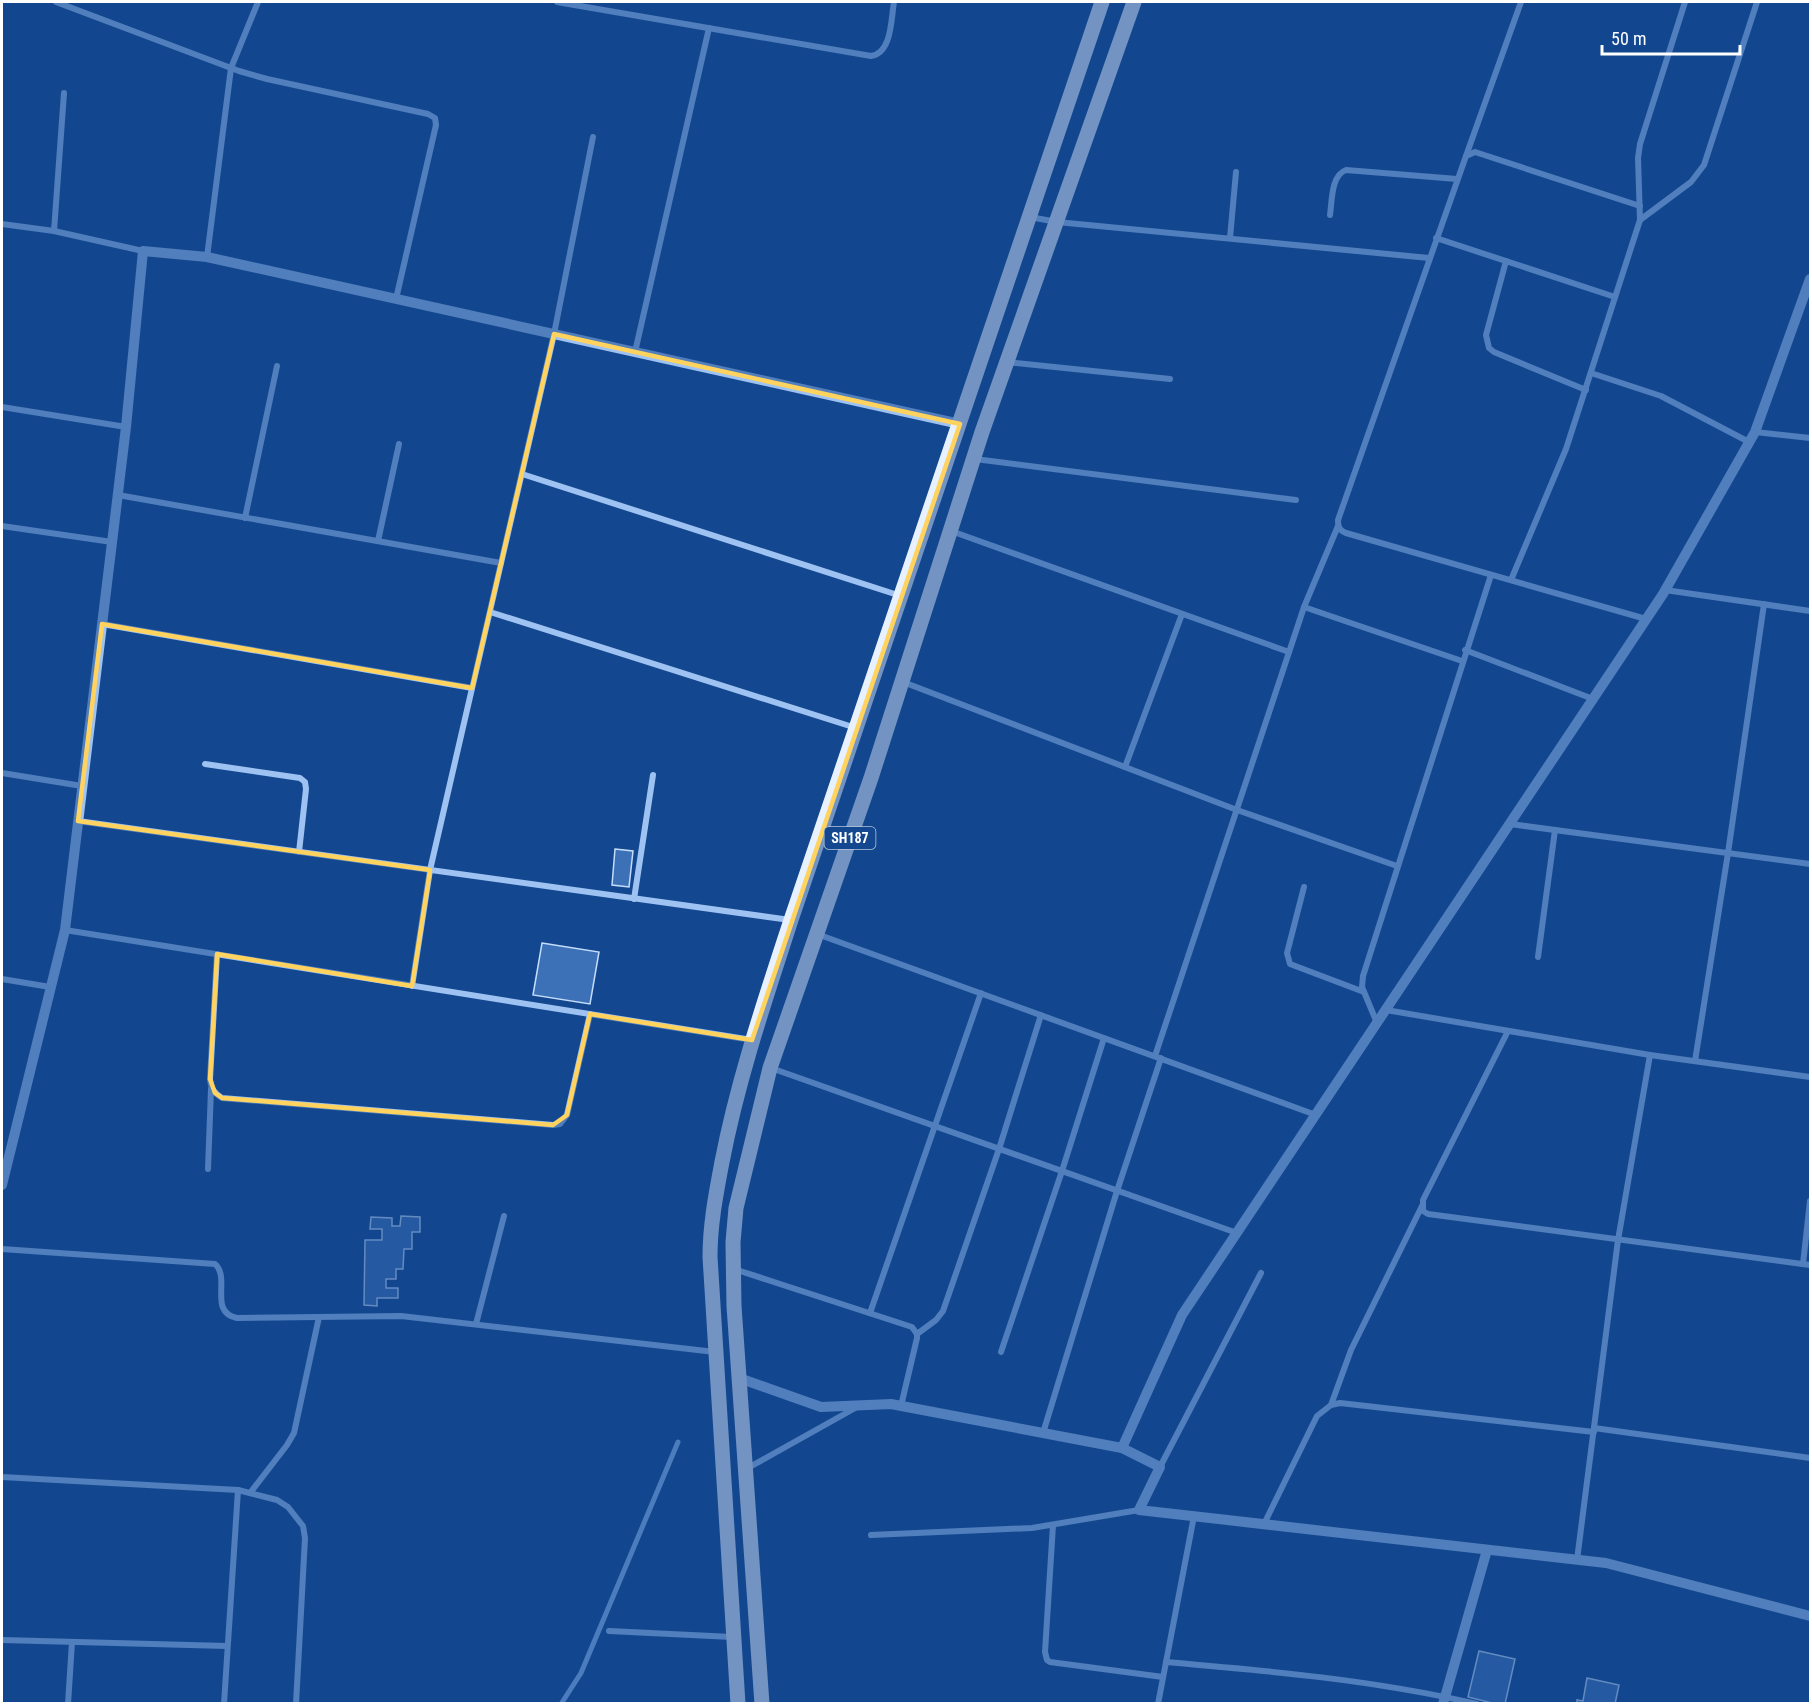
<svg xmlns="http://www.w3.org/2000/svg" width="1812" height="1705" font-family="'Roboto Condensed',sans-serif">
<rect width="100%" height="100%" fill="#13478f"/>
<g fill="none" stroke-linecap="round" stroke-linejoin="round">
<path stroke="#90bdf4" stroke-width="5" d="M561 1704 581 1673 678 1442"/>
</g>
<g fill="#3c71b8" stroke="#c5ddfc" stroke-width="1.5">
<path d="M615 849 633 851 629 887 612 885Z"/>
<path d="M542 943 599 952 590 1004 533 995Z"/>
<path d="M401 1216 420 1217V1232H412V1249H404L403 1269H396V1279H386V1288H398V1298H377V1306L364 1305 365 1240H382V1229H370L371 1217 392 1218V1226H400Z"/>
<path d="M1479 1651 1515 1659 1505 1704H1496L1468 1697Z"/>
<path d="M1587 1678 1619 1685 1615 1704H1577V1700L1583 1701Z"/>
</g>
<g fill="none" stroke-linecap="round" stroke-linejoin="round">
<g stroke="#9ec2f1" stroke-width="6">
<path d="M56 2 239 71 267 79 428 114 435 118 436 125 396 299"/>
<path d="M557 2 871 56C892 53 891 19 894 2"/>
<path d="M1466 156 1521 2"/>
<path d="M1640 206 1475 152 1466 156 1338 520C1338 527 1339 530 1346 533L1646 619"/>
<path d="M1330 215C1332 202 1331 175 1346 170L1457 179"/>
<path d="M1030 217 1057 222 1429 258"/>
<path d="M1640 220 1691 182 1704 165 1757 2"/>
<path d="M2 224 54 231 143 251"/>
<path d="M54 231 64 93"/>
<path d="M1230 238 1236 172"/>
<path d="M1436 238 1615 297"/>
<path d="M207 257 231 68 258 2"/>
<path d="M1506 261 1486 335 1489 348 1494 352 1586 390"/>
<path d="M635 352 709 28"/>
<path d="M1007 362 1170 379"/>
<path d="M1591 373 1661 396 1749 442"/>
<path d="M2 407 126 427"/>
<path d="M1755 432 1810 438"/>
<path d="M975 459 1296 500"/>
<path d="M522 474 901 596"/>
<path d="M118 495 501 563"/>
<path d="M245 518 277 366"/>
<path d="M2 526 112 542"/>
<path d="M951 531 1289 652"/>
<path d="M378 541 399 444"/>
<path d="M1511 580 1566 449 1640 220 1638 158 1640 144 1685 2"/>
<path d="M1665 590 1810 611"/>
<path d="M1304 607 1462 661"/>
<path d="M490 612 856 728"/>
<path d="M102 624 472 688"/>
<path d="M1465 650 1593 699"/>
<path d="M903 682 1237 810 1397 866"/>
<path d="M205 764 300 778 305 782 306 789 299 852"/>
<path d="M1125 767 1182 614"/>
<path d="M2 773 82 786"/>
<path d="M78 821 790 920"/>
<path d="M1510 824 1810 864"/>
<path d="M1304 887 1287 953 1290 964 1364 992"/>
<path d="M634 899 653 775"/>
<path d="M65 930 752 1040"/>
<path d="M817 934 1316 1115"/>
<path d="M217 954 210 1079C211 1089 214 1093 222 1098L553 1125 560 1124 567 1115 590 1014"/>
<path d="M1538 957 1555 830"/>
<path d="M2 979 50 987"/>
<path d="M412 986 430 870 554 334 593 137"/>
<path d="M1386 1010 1650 1055 1810 1077"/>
<path d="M1377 1023 1362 987 1363 976 1491 575"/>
<path d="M1508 1031 1423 1200V1211L1428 1214 1810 1265"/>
<path d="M1155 1056 1304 607 1338 526"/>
<path d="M1695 1061 1728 853 1764 604"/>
<path d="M771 1068 1237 1233"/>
<path d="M208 1169 211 1089"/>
<path d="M2 1249 215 1264C231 1278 208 1312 237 1318L401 1316 715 1352"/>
<path d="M1803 1264 1810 1201"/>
<path d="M734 1269 912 1327 917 1334V1338L901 1406"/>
<path d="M870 1313 981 993"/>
<path d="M476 1324 504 1216"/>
<path d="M917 1334 936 1320 943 1311 999 1149 1041 1015"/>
<path d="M1001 1352 1062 1171 1104 1038"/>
<path d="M1331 1405 1351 1350 1422 1206"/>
<path d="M1594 1428 1810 1458"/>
<path d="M1043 1433 1117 1191 1161 1058"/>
<path d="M1160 1467 1261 1273"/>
<path d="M748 1468 857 1407"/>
<path d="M2 1477 238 1490 277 1500 288 1507 303 1526 305 1538 296 1704"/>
<path d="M250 1493 287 1445 294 1433 319 1317"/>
<path d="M1264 1524 1317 1416 1331 1405 1340 1403 1594 1432"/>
<path d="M1053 1525 1045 1652 1047 1660 1050 1662 1163 1677"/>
<path d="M871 1535 1032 1528 1139 1510"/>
<path d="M1577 1560 1618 1240 1650 1055"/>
<path d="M609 1631 732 1637"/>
<path d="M2 1640 227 1646"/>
<path d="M1166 1662C1270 1671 1374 1680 1477 1704"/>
<path d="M68 1704 72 1642"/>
<path d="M224 1704 238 1490"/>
<path d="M1158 1704 1194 1516"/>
</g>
<g stroke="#9ec2f1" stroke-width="10">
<path d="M2 1185 65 930 126 427 143 251 207 257 960 424"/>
<path d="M739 1378 821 1407 891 1404 1122 1448 1182 1315 1663 594 1755 432 1810 279"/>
<path d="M1122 1448 1160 1467 1139 1510 1606 1563 1810 1616"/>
<path d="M1443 1704 1487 1550"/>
</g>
<g stroke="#e8f1ff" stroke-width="15">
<path d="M738 1704 710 1257C710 1224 716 1194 722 1162 738 1079 765 1000 791 920L1102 2"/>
<path d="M762 1704 734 1306 733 1242 736 1208 770 1068 871 778 982 432 1134 2"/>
</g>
</g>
<path d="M0 0H1812V1705H0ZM554 334 960 424 752 1040 590 1014 567 1115 553 1125 222 1098 215 1093 210 1079 217 954 412 986 430 870 78 821 102 624 472 688Z" fill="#13478f" fill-opacity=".55" fill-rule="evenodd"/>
<path fill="none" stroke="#ffd35e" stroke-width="4.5" stroke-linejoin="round" d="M554 334 960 424 752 1040 590 1014 567 1115 553 1125 222 1098 215 1093 210 1079 217 954 412 986 430 870 78 821 102 624 472 688Z"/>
<g text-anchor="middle" stroke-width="4.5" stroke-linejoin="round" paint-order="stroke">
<rect fill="#13478f" stroke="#b8c8dd" stroke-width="1.5" x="824.5" y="827" width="51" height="22" rx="4.5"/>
<g font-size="14" font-weight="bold" fill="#fff">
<text x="850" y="843">SH187</text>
</g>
</g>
<rect width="1812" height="1705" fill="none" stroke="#ffffff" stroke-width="6"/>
<path d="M1602 45v9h138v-9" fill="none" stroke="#ffffff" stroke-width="3"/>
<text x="1611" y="45" font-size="18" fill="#ffffff" stroke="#13478f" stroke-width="4.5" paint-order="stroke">50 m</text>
</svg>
